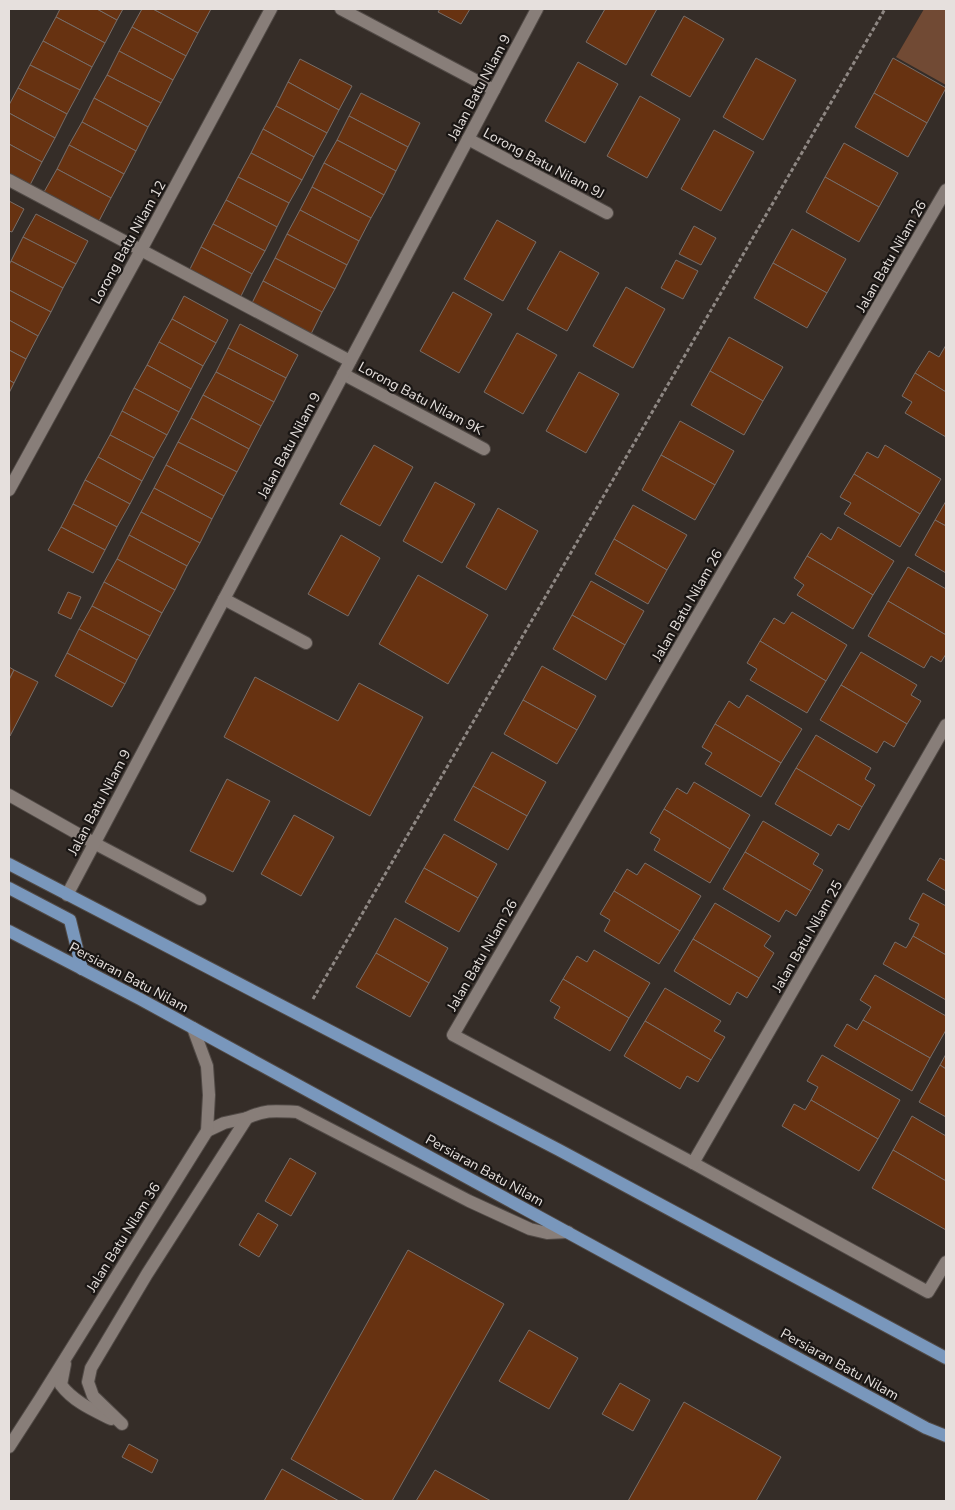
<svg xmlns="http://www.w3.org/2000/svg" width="955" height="1510" font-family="'Nunito Sans',sans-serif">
<rect width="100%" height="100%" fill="#352d28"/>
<path fill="#714a34" d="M924 9H946V85L896 57Z"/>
<g fill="#673211" stroke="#776d68">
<path d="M60 9H97L117 20 105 43 56 17Z"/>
<path d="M97 9H123L117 20Z"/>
<path d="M142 9H153L198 33 186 56 132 27Z"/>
<path d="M153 9H211L198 33Z"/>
<path d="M440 9H470L461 24 438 12Z"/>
<path d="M605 9H657L626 65 586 42Z"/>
<path d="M684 16 724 39 690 97 651 75Z"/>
<path d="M56 17 105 43 92 67 43 41Z"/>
<path d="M132 27 186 56 173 80 119 51Z"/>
<path d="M43 41 92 67 80 90 30 65Z"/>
<path d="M119 51 173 80 161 103 107 75Z"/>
<path d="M756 58 796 80 763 140 723 117Z"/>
<path d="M893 58 946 88 927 123 874 93Z"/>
<path d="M300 59 352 86 339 110 288 82Z"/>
<path d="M578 62 618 84 585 143 545 121Z"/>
<path d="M30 65 80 90 67 114 18 88Z"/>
<path d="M107 75 161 103 148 127 94 98Z"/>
<path d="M288 82 339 110 327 133 276 106Z"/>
<path d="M18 88 67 114 55 138 9 113V105Z"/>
<path d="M361 93 420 123 408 147 349 116Z"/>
<path d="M874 93 927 123 908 157 855 127Z"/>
<path d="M640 96 680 119 647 178 607 156Z"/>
<path d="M94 98 148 127 136 151 82 122Z"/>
<path d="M276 106 327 133 314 157 263 129Z"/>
<path d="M9 113 55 138 42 162 9 144Z"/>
<path d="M349 116 408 147 396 171 337 140Z"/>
<path d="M82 122 136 151 124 174 69 145Z"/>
<path d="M263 129 314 157 302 180 251 153Z"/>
<path d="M714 130 754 152 721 211 681 189Z"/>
<path d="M337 140 396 171 384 195 324 163Z"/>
<path d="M844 143 898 173 879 207 825 177Z"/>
<path d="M9 144 42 162 30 185 9 174Z"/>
<path d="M69 145 124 174 111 198 57 169Z"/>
<path d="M251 153 302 180 289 203 238 177Z"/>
<path d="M324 163 384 195 371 218 312 187Z"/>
<path d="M57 169 111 198 99 221 44 192Z"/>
<path d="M238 177 289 203 277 227 226 200Z"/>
<path d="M825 177 879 207 859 242 806 212Z"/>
<path d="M312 187 371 218 359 241 300 210Z"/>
<path d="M226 200 277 227 265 251 213 224Z"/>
<path d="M9 201 24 209 12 232 9 231Z"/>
<path d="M300 210 359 241 347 265 287 234Z"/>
<path d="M36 214 88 241 76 264 23 237Z"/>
<path d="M497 220 536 242 503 301 464 279Z"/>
<path d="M213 224 265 251 252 274 201 247Z"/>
<path d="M694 226 716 238 701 265 679 254Z"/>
<path d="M792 229 846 259 827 293 773 263Z"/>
<path d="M287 234 347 265 335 289 275 258Z"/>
<path d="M23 237 76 264 63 288 11 261Z"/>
<path d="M201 247 252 274 240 298 189 271Z"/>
<path d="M560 251 599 273 567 331 527 309Z"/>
<path d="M275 258 335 289 322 312 263 281Z"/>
<path d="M676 260 698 271 683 299 661 288Z"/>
<path d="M11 261 63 288 51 312 9 290V265Z"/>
<path d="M773 263 827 293 807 328 754 298Z"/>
<path d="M263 281 322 312 310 336 251 305Z"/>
<path d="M626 287 665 309 633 368 593 346Z"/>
<path d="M9 290 51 312 38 336 9 320Z"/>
<path d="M453 292 492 314 459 373 420 351Z"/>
<path d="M184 296 228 320 216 343 172 319Z"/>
<path d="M172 319 216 343 203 366 159 342Z"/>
<path d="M9 320 38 336 26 359 9 350Z"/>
<path d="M240 324 298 355 286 378 228 348Z"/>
<path d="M517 333 557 355 523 414 484 392Z"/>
<path d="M729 337 783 367 763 401 710 371Z"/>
<path d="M159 342 203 366 191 389 147 365Z"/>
<path d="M946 345V392L915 373 929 351 939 357Z"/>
<path d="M228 348 286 378 274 402 216 372Z"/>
<path d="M9 350 26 359 14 383 9 380Z"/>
<path d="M147 365 191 389 179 412 134 388Z"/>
<path d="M710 371 763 401 744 435 691 405Z"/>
<path d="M216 372 274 402 261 426 203 395Z"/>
<path d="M579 372 619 394 586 453 546 431Z"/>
<path d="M915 373 946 392V437L905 413 912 402 902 396Z"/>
<path d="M9 380 14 383 9 393Z"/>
<path d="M134 388 179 412 167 435 122 411Z"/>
<path d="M203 395 261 426 249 449 191 418Z"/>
<path d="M122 411 167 435 154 458 110 435Z"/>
<path d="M191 418 249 449 237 472 178 442Z"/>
<path d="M680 421 734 451 715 485 661 455Z"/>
<path d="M110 435 154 458 142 481 98 457Z"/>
<path d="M178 442 237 472 224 496 166 465Z"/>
<path d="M374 445 413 467 380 526 340 504Z"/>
<path d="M885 445 941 479 920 514 854 474 867 452 878 458Z"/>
<path d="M661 455 715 485 695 520 642 490Z"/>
<path d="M98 457 142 481 130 504 85 480Z"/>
<path d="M166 465 224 496 212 519 154 488Z"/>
<path d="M854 474 920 514 900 547 844 514 851 503 840 497Z"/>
<path d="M85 480 130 504 117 527 73 504Z"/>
<path d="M435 482 475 504 442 563 403 541Z"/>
<path d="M154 488 212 519 200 543 141 512Z"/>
<path d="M946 501V526L935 520Z"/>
<path d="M73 504 117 527 105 550 61 527Z"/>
<path d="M633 505 687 535 667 570 614 539Z"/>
<path d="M498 508 538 531 506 590 466 567Z"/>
<path d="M141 512 200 543 187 566 129 535Z"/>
<path d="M935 520 946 526V573L915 555Z"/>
<path d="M61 527 105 550 93 573 48 550Z"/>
<path d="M838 527 894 561 873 595 807 556 821 533 831 540Z"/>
<path d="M129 535 187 566 175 590 117 559Z"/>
<path d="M341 535 380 558 348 616 308 594Z"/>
<path d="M614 539 667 570 648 604 595 574Z"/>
<path d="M807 556 873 595 853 629 797 595 804 585 794 578Z"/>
<path d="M117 559 175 590 162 613 104 582Z"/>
<path d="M908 567 946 589V635L888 601Z"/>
<path d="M418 575 488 615 448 684 379 644Z"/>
<path d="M591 581 644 611 625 645 572 615Z"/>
<path d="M104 582 162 613 150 636 92 606Z"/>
<path d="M68 592 81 597 71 619 58 613Z"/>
<path d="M888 601 946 635V654L941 662 931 656 924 668 868 636Z"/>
<path d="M92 606 150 636 137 660 79 629Z"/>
<path d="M792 612 847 645 826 681 760 641 774 618 784 624Z"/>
<path d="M572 615 625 645 606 680 553 649Z"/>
<path d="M79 629 137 660 125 684 67 653Z"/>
<path d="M760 641 826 681 807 713 750 680 757 669 747 663Z"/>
<path d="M861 652 917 685 911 695 921 701 907 724 841 685Z"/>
<path d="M67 653 125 684 112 707 55 676Z"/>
<path d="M542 666 596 696 577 730 523 700Z"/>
<path d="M9 667 14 670 9 680Z"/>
<path d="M14 670 38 682 10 736 9 680Z"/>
<path d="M255 677 338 721 359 683 423 717 370 816 224 737Z"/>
<path d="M841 685 907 724 894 747 884 741 877 753 820 720Z"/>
<path d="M747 695 802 729 781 763 715 724 729 701 739 708Z"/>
<path d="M523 700 577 730 557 764 504 734Z"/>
<path d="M715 724 781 763 761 797 705 764 712 753 702 747Z"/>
<path d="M816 735 871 768 865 779 875 785 862 807 796 768Z"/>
<path d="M492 752 546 782 527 816 473 786Z"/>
<path d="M796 768 862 807 849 830 838 824 831 836 775 804Z"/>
<path d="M227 779 270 801 233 872 190 851Z"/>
<path d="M694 782 750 815 730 849 664 809 677 788 687 794Z"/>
<path d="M473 786 527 816 508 850 454 820Z"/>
<path d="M664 809 730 849 710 883 654 850 660 839 650 833Z"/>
<path d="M294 815 334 837 301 896 261 874Z"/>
<path d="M763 821 819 854 813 864 823 870 811 891 745 852Z"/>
<path d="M444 834 497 864 478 898 424 868Z"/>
<path d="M745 852 811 891 796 916 786 910 779 922 723 889Z"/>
<path d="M940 858 946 861V891L927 880Z"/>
<path d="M645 863 701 896 680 931 614 891 627 869 637 875Z"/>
<path d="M424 868 478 898 459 932 405 902Z"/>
<path d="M614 891 680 931 659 964 604 931 610 920 600 914Z"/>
<path d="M923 893 946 906V955L913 936 919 924 909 919Z"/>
<path d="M715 903 771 936 764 946 774 953 759 978 693 939Z"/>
<path d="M395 918 448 948 429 983 376 953Z"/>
<path d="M913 936 946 955V1000L883 964 895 942 906 948Z"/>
<path d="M693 939 759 978 747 998 737 992 730 1005 674 971Z"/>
<path d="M594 950 650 983 629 1018 563 979 577 956 587 962Z"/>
<path d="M376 953 429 983 410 1017 356 987Z"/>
<path d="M875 975 946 1016V1030L930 1058 863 1020 871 1007 860 1000Z"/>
<path d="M563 979 629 1018 610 1051 554 1018 560 1007 550 1001Z"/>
<path d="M665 988 721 1021 714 1031 725 1037 711 1060 645 1021Z"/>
<path d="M863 1020 930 1058 912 1091 834 1046 847 1024 857 1030Z"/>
<path d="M645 1021 711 1060 698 1082 687 1076 680 1089 624 1056Z"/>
<path d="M946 1054V1069L940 1065Z"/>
<path d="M822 1055 900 1100 878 1139 811 1100 818 1087 807 1081Z"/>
<path d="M940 1065 946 1069V1117L919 1102Z"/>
<path d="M811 1100 878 1139 859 1171 782 1126 794 1104 805 1110Z"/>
<path d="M912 1116 946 1136V1181L893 1150Z"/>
<path d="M893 1150 946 1181V1230L872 1188Z"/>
<path d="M290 1158 316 1173 291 1216 265 1201Z"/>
<path d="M258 1213 278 1225 259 1257 239 1245Z"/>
<path d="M408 1250 504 1304 392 1501H365L291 1459Z"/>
<path d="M529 1330 578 1358 549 1409 499 1381Z"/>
<path d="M620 1383 650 1400 633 1431 602 1414Z"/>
<path d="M684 1402 781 1457 756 1501H628Z"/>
<path d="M129 1444 158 1460 152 1473 122 1457Z"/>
<path d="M282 1469 339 1501H264Z"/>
<path d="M435 1470 491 1501H416Z"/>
</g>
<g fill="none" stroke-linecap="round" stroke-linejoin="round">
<g stroke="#514a46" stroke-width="14">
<g id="minor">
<path d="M341 9 494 90"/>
<path d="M468 139 607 213"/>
<path d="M9 180 350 361"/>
<path d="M946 190 453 1035 693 1163 928 1292 946 1262"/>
<path d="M343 374 484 449"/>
<path d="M9 490 141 250 271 9"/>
<path d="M224 599 306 643"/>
<path d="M9 795 94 843 200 899"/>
<path d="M67 895 537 9"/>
<path d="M207 1131 224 1123 247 1118"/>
<path d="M693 1163 946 725"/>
<path d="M65 1364 61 1385C74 1402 93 1410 111 1419"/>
<path d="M122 1424 93 1396 88 1382 91 1368 147 1274 247 1118C266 1109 276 1111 297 1112L469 1201 530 1229 547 1233 568 1232"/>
<path d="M9 1447 40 1399 207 1131 209 1095 207 1066 193 1028"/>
</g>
</g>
<g stroke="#514a46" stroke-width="14">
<g id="major">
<path d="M9 864 559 1150 946 1358"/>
<path d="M9 888 70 920 82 969"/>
<path d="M9 931 140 999 926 1428 946 1436"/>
</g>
</g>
<path stroke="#8e8783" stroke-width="3" stroke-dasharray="4 2.5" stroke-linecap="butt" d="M313 999 885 9"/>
<use href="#minor" stroke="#887e79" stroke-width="12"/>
<use href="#major" stroke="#7997bc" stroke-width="12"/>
</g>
<g text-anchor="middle" stroke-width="4.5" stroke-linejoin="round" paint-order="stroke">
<g font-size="14" fill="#e6e0dd" stroke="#1a1614">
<text transform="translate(479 87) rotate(-62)" y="5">Jalan Batu Nilam 9</text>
<text transform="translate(544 163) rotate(28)" y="5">Lorong Batu Nilam 9J</text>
<text transform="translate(128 242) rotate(-61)" y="5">Lorong Batu Nilam 12</text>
<text transform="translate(891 256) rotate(-60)" y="5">Jalan Batu Nilam 26</text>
<text transform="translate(421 398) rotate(28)" y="5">Lorong Batu Nilam 9K</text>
<text transform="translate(289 445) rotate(-62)" y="5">Jalan Batu Nilam 9</text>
<text transform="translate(687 605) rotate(-60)" y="5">Jalan Batu Nilam 26</text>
<text transform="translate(99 802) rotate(-62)" y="5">Jalan Batu Nilam 9</text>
<text transform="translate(807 936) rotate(-60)" y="5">Jalan Batu Nilam 25</text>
<text transform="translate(482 955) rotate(-60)" y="5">Jalan Batu Nilam 26</text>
<text transform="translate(129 977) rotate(28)" y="5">Persiaran Batu Nilam</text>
<text transform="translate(485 1170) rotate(29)" y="5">Persiaran Batu Nilam</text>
<text transform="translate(123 1237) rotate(-58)" y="5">Jalan Batu Nilam 36</text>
<text transform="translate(840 1364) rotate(29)" y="5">Persiaran Batu Nilam</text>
</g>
</g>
<rect width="955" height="1510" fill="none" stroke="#e6e0dd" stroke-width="20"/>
</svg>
